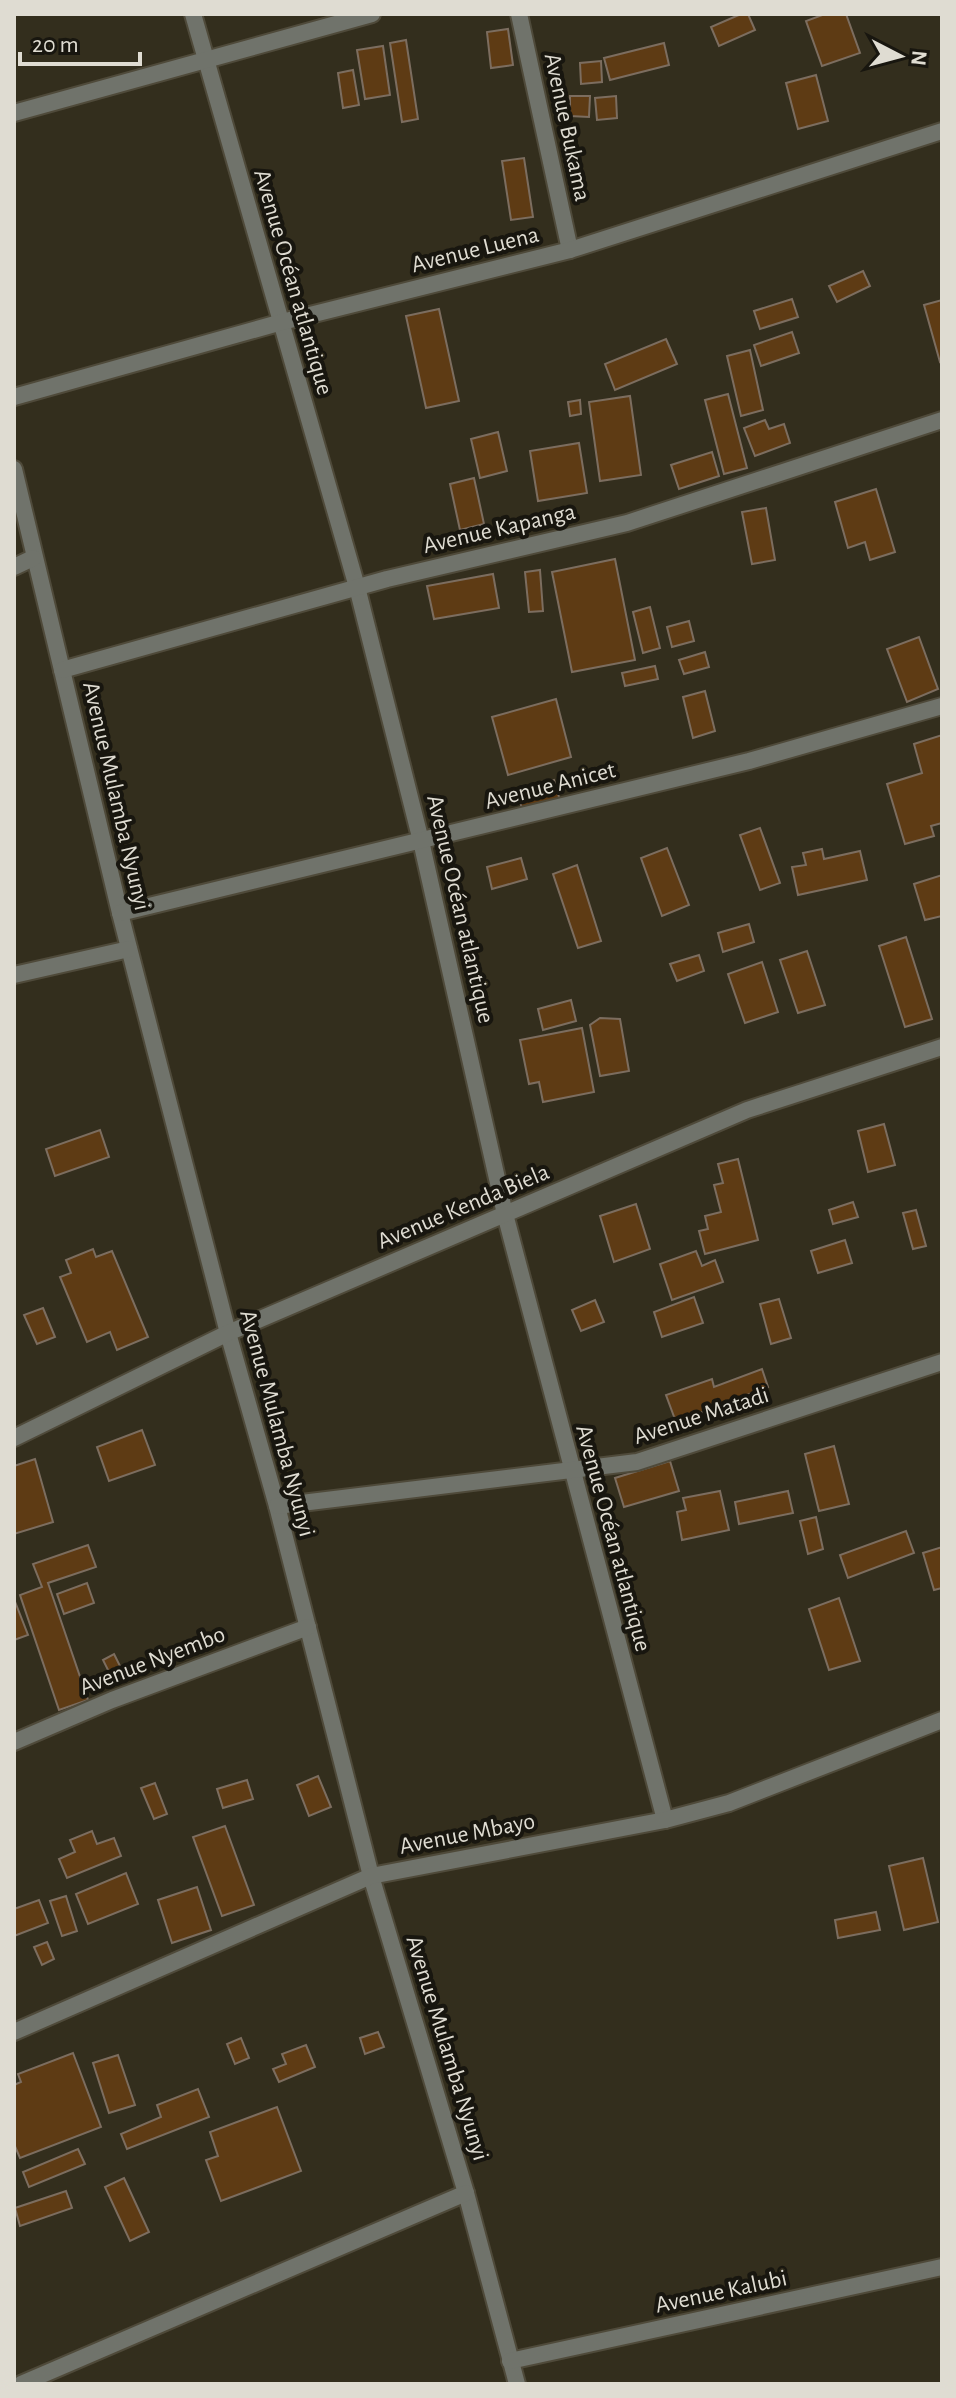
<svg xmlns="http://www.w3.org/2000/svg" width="956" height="2398" font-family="'Alegreya Sans',sans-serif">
<rect width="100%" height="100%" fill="#332e1d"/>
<g fill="#5e3b14" stroke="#7c6d5f" stroke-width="2">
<path d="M741 14H748L755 30 719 46 711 27Z"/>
<path d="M825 14H846L860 53 822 66 806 21Z"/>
<path d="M508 29 513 65 491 68 487 32Z"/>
<path d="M406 40 418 119 402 122 390 43Z"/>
<path d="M664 43 669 65 610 80 604 58Z"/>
<path d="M383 46 390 95 365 99 357 50Z"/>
<path d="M601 61 602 82 581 84 580 63Z"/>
<path d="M353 70 359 105 343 108 338 73Z"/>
<path d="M816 75 828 121 798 129 786 83Z"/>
<path d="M570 96H590L589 117 570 116Z"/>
<path d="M616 96 617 118 597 120 595 98Z"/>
<path d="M524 158 533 217 511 220 502 161Z"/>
<path d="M863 271 870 286 837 302 829 286Z"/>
<path d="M792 299 798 317 760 329 754 311Z"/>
<path d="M942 300V361L940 362 924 305Z"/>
<path d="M439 309 459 401 426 408 406 316Z"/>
<path d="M792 332 799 353 761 366 754 345Z"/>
<path d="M666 339 677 364 615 390 605 364Z"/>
<path d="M750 350 763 410 741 416 727 356Z"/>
<path d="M728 394 747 468 724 474 705 400Z"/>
<path d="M630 396 641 475 600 481 589 402Z"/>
<path d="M580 400 581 414 570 416 568 402Z"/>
<path d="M765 420 769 429 784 424 790 443 755 456 744 428Z"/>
<path d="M498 432 507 471 480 478 471 439Z"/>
<path d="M579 443 587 493 538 501 530 451Z"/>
<path d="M712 452 719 476 679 489 671 465Z"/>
<path d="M474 478 484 524 460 530 450 484Z"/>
<path d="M876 489 895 552 870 560 865 542 848 548 835 502Z"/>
<path d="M766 508 775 560 752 564 742 512Z"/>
<path d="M615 559 635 660 572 672 552 572Z"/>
<path d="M540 570 543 611 529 612 525 572Z"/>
<path d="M493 574 499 608 434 619 427 586Z"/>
<path d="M650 607 660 648 643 653 633 612Z"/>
<path d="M689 621 694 641 672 647 667 627Z"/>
<path d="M919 637 938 689 907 702 887 649Z"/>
<path d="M705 652 709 667 684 674 679 660Z"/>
<path d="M655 666 658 679 625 686 622 673Z"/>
<path d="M705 691 715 731 693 738 683 697Z"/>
<path d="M556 699 571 757 508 775 492 717Z"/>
<path d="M942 735V823L931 826 934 836 905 844 887 784 922 773 914 744Z"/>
<path d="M554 780 561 804 524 815 517 792Z"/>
<path d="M760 828 780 883 760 890 740 835Z"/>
<path d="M667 848 689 905 662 916 641 858Z"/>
<path d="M822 849 824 859 860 851 867 880 798 895 792 867 806 865 803 853Z"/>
<path d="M521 858 527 879 492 889 487 867Z"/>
<path d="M577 865 601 941 578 948 553 874Z"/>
<path d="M942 875V916L925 920 914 884Z"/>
<path d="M749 924 754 942 723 952 718 933Z"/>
<path d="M906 937 932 1019 905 1027 879 946Z"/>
<path d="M807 951 825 1005 798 1013 780 960Z"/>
<path d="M699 955 704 971 677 981 670 964Z"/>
<path d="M762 962 778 1012 745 1023 728 974Z"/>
<path d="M571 1000 576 1021 543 1030 538 1009Z"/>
<path d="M600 1018 620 1019 629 1071 600 1076 590 1025Z"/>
<path d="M582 1028 594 1092 543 1102 539 1082 529 1084 520 1040Z"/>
<path d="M884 1124 895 1165 868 1172 858 1131Z"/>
<path d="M100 1130 109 1157 55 1176 46 1149Z"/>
<path d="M738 1159 758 1240 705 1254 699 1231 708 1229 705 1216 721 1212 714 1185 723 1183 718 1164Z"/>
<path d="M853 1202 858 1217 833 1224 829 1210Z"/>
<path d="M636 1204 650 1249 614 1262 600 1216Z"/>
<path d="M916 1210 926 1246 913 1249 903 1213Z"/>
<path d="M845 1240 852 1263 818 1273 811 1251Z"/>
<path d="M93 1249 96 1257 112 1251 148 1337 117 1350 110 1332 87 1342 60 1277 71 1273 66 1260Z"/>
<path d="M696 1251 702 1266 715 1260 723 1282 672 1300 660 1264Z"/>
<path d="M694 1297 703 1323 662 1337 654 1312Z"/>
<path d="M779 1299 791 1338 771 1344 760 1304Z"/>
<path d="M595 1300 604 1322 581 1331 572 1310Z"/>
<path d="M43 1308 55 1337 37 1344 24 1315Z"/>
<path d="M762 1369 768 1387 676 1422 666 1395 712 1379 714 1387Z"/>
<path d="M142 1430 155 1465 109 1481 97 1447Z"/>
<path d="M834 1446 849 1504 819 1511 805 1454Z"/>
<path d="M35 1459 53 1522 14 1534V1466Z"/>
<path d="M670 1461 679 1491 624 1507 615 1478Z"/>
<path d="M720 1491 729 1530 682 1540 677 1512 686 1510 683 1498Z"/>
<path d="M788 1491 793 1513 739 1524 735 1502Z"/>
<path d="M816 1517 823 1549 808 1554 800 1521Z"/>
<path d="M906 1531 914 1553 848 1578 840 1555Z"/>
<path d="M88 1545 96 1567 48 1583 88 1700 59 1710 20 1595 42 1587 33 1564Z"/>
<path d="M942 1547V1588L934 1590 923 1553Z"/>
<path d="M87 1583 94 1603 64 1614 57 1594Z"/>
<path d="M839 1598 860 1661 829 1670 809 1609Z"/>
<path d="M14 1599 28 1635 14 1640Z"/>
<path d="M114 1654 124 1674 113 1680 103 1660Z"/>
<path d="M318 1776 331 1807 309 1816 297 1785Z"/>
<path d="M247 1780 253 1799 223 1808 217 1789Z"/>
<path d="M155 1783 167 1814 154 1819 141 1788Z"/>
<path d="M225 1826 254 1905 222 1916 193 1837Z"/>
<path d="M92 1831 97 1844 114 1838 121 1856 67 1878 59 1859 75 1852 70 1840Z"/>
<path d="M923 1858 938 1922 904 1930 889 1866Z"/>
<path d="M126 1873 138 1904 88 1924 76 1894Z"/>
<path d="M197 1887 211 1930 172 1943 158 1900Z"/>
<path d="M66 1896 77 1931 62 1936 50 1901Z"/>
<path d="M39 1900 48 1923 14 1936V1909Z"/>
<path d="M876 1912 880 1930 838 1938 835 1920Z"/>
<path d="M47 1942 54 1959 42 1965 34 1947Z"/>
<path d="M378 2032 384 2047 365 2054 360 2038Z"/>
<path d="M241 2038 249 2058 235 2064 227 2044Z"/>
<path d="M306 2045 315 2067 279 2082 273 2069 286 2064 282 2054Z"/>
<path d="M73 2053 101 2127 20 2158 14 2144V2085L21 2082 18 2074Z"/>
<path d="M118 2055 135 2105 109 2113 93 2063Z"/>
<path d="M198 2089 209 2117 127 2149 121 2134 161 2117 157 2105Z"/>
<path d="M277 2107 301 2171 221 2201 206 2160 218 2156 210 2132Z"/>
<path d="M78 2149 85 2164 29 2187 23 2172Z"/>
<path d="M124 2178 149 2232 130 2241 105 2187Z"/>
<path d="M66 2191 72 2208 20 2226 15 2208Z"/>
</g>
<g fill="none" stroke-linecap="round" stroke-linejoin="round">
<g stroke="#4f4a3a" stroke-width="20">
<g id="minor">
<path d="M193 14 357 587 421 841 505 1214 665 1820"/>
<path d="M519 14 570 250"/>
<path d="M14 113 372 14"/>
<path d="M14 397 282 322 570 250 942 131"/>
<path d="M14 469 120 913 228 1333 277 1506 371 1876 466 2193 517 2384"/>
<path d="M14 567 33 558"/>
<path d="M62 670 387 579 627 523 942 420"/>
<path d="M120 913 749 761 942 706"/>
<path d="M14 975 129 949"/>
<path d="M14 1438 228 1333 747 1110 942 1047"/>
<path d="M277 1506 637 1462 942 1362"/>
<path d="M14 1742 112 1700 308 1627"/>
<path d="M14 2032 371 1876 665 1820 729 1803 942 1720"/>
<path d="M510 2361 942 2267"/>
<path d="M21 2384 466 2193"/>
</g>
</g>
<use href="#minor" stroke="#70736b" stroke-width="16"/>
</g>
<g text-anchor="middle" stroke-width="8" stroke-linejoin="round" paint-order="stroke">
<g font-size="24" fill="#dfdcd2" stroke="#18160f">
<text transform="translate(568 127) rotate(78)" y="8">Avenue Bukama</text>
<text transform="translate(475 249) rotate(-14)" y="8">Avenue Luena</text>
<text transform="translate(294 282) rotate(74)" y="8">Avenue Océan atlantique</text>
<text transform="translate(499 528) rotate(-13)" y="8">Avenue Kapanga</text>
<text transform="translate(550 785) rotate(-14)" y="8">Avenue Anicet</text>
<text transform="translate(117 796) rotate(77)" y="8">Avenue Mulamba Nyunyi</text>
<text transform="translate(461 909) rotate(77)" y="8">Avenue Océan atlantique</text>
<text transform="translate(463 1206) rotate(-23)" y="8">Avenue Kenda Biela</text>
<text transform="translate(701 1415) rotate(-18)" y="8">Avenue Matadi</text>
<text transform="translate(278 1423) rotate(75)" y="8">Avenue Mulamba Nyunyi</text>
<text transform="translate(614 1538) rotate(75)" y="8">Avenue Océan atlantique</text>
<text transform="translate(152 1660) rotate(-21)" y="8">Avenue Nyembo</text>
<text transform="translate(467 1833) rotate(-11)" y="8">Avenue Mbayo</text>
<text transform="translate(448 2048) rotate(73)" y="8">Avenue Mulamba Nyunyi</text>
<text transform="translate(721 2291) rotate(-12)" y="8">Avenue Kalubi</text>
</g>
</g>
<rect width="956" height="2398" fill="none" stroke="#dfdcd2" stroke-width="32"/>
<g transform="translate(900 56) rotate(96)" stroke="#18160f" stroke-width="6" paint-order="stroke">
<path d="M0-6L14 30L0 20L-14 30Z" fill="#dfdcd2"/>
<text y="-12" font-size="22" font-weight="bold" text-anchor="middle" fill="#dfdcd2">N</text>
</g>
<path d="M20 52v12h120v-12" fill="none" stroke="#dfdcd2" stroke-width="4"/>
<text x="32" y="52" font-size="24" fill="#dfdcd2" stroke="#18160f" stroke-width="6" paint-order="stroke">20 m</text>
</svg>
